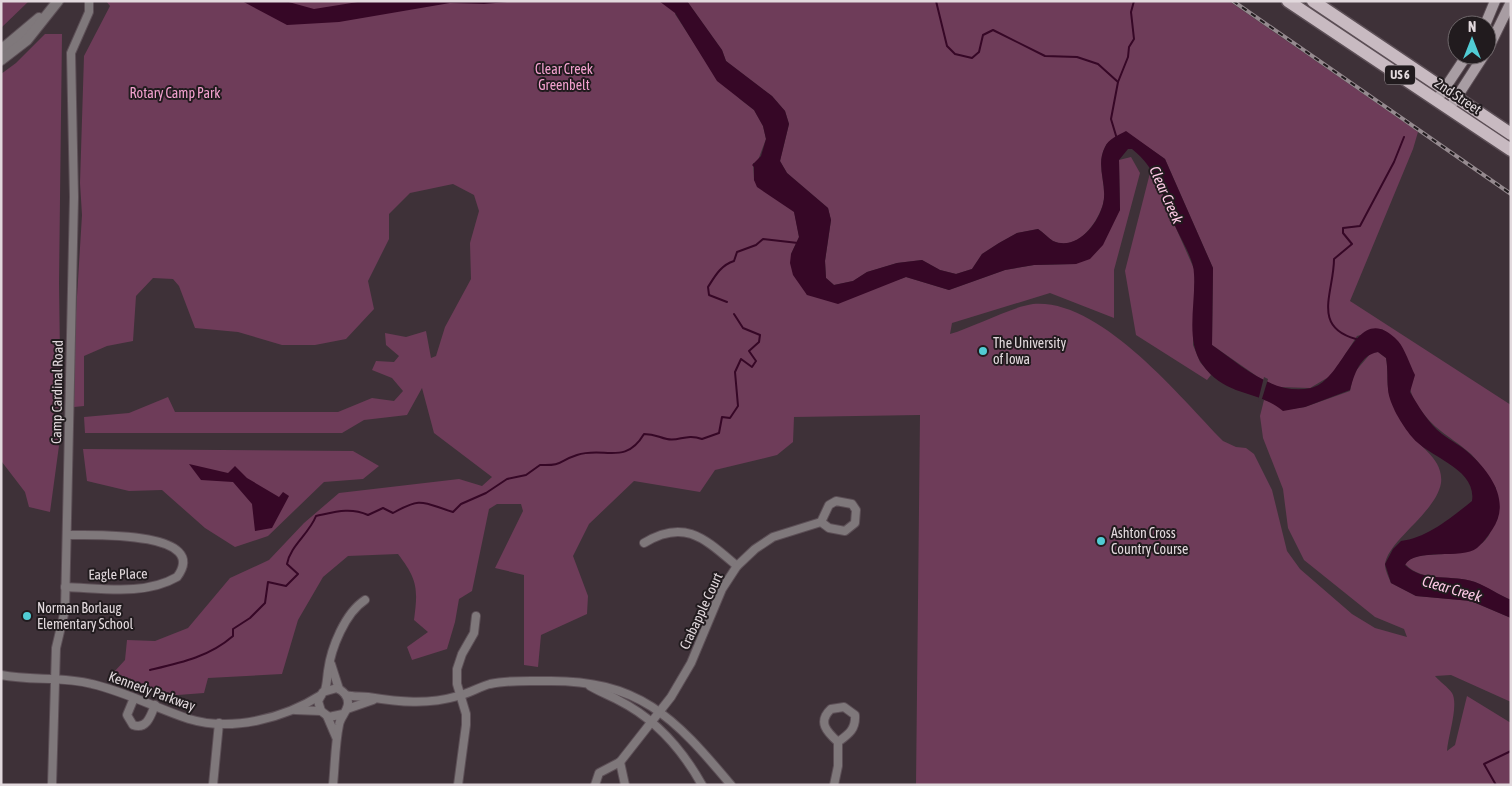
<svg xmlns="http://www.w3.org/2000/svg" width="1512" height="786" font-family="'Asap Condensed',sans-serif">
<rect width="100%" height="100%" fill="#3e3138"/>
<g fill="#6e3c59">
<path d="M1 1H29L1 28Z"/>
<path d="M106 1H680L675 14 705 60 740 99 754 110 763 126 766 139 757 163H753L754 180 794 211 799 237 791 254 807 295 891 282 906 277 949 290 1005 270 1034 265 1076 264 1120 210 1119 160 1131 157 1140 173 1114 270V318L1050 293 952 323 950 334C974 327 1011 307 1033 304 1100 298 1180 397 1223 441L1236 447 1246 448 1254 454 1272 490 1287 551 1300 569 1352 614 1375 628 1407 637 1404 629 1375 617 1304 560 1288 528 1283 489 1263 438 1260 416 1264 400 1274 403 1283 410 1305 407 1350 391 1354 373 1371 353 1378 352 1386 358C1388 369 1387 378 1388 388 1389 400 1399 417 1405 427 1417 446 1444 458 1441 483 1436 513 1387 541 1385 565 1385 570 1389 578 1391 583L1416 596 1471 601 1511 618V702L1451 675 1435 676C1440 682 1448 687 1452 693 1459 705 1448 736 1447 751L1455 745 1467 696 1511 723V785H916L920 415 794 417 793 442 777 455 715 470 700 492 634 481 589 524 573 556 588 596 587 614 541 635 538 667 524 665V575L495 568 523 511 521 504H497L489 509 472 591 459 599 455 622 447 649 412 660 407 647 428 632 414 620C418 589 418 580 398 554L348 556 323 577 298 620 282 674 208 678 204 693 165 696 114 672 125 660 127 640 155 641 188 628 230 578 269 560 304 523 339 493 459 479 482 486 492 477 434 433 422 388 407 415 364 420 342 433H85L84 417 129 413 168 397 175 412H338L372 398 394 401 403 391 392 378 372 370 376 361 394 362 399 356 386 345 385 333 406 337 426 331 431 358 436 356 445 327 471 279 470 243 479 211 474 195 453 184 410 193 389 214V239L368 281 374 309 346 339 315 345H282L238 332 195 328 179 286 173 279 153 278 136 296 133 341 107 346 84 356V406L74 407 75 329 82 215 80 183 84 56 110 6Z"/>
<path d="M687 1H1229L1414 129 1418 132 1413 149 1350 301 1511 405V600C1499 595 1487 587 1475 582 1452 574 1423 583 1405 564 1418 545 1470 566 1489 535 1494 527 1494 499 1496 488 1489 477 1481 464 1471 454 1452 437 1436 432 1420 409 1397 376 1419 356 1382 329L1357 336 1332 375 1310 388 1278 387 1258 377 1212 345 1213 268 1165 159 1126 132C1120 136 1108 140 1105 147 1095 166 1108 185 1103 204 1097 224 1077 252 1053 241 1048 238 1043 232 1038 229L1017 233 999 243 982 254 972 269 956 274 940 270 922 260 897 263 867 272 853 281 834 285 826 278 825 261 831 220 828 208 787 173 780 161 789 124 785 111 772 96 726 61 722 50Z"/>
<path d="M45 34H62L59 283 61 431 50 512 29 507 25 492 2 462 1 450V74L16 63Z"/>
<path d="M1151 169 1166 197 1171 217 1195 271 1193 345 1200 362 1211 375 1207 380 1136 335 1125 271Z"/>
<path d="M83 449 353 451 379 466 363 479 324 482 268 536 235 547 205 528 162 490 129 491 87 481Z"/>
</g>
<g fill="#360726">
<path d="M242 1H285L314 9 364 1H518L484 4 450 3 339 22 287 25Z"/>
<path d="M659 1H687L722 50 726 61 772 96 785 111 789 124 780 161 787 173 828 208 831 220 825 261 826 278 834 285 853 281 867 272 897 263 922 260 940 270 956 274 972 269 982 254 999 243 1017 233 1038 229C1043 232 1048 238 1053 241 1077 251 1098 224 1103 204 1108 185 1095 166 1105 147 1108 139 1119 135 1126 131L1165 159 1213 268 1212 345C1241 365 1273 396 1311 388 1345 381 1356 297 1398 341 1405 349 1410 365 1415 375L1410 392C1419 407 1428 423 1442 434 1451 441 1462 446 1470 454 1492 474 1511 503 1492 530 1488 536 1482 544 1477 548 1462 560 1415 547 1405 565 1423 583 1453 574 1475 582 1488 587 1499 595 1511 600V618L1471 601 1416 596 1391 583 1385 564 1393 549 1401 541C1427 538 1452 517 1472 501 1477 468 1429 458 1412 437 1402 425 1389 404 1388 389 1387 378 1388 369 1386 358L1378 352C1360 355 1354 375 1350 390L1305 407 1283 411C1257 389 1226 398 1202 364 1185 340 1196 302 1194 274 1194 260 1182 241 1176 228 1164 200 1158 169 1132 149H1128L1119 160 1120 210 1103 245 1090 259 1076 264 1034 265 1005 270 949 290 906 277 838 304 807 295 793 275 790 263 791 254 799 237 794 212 757 187 754 180V167L752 165 761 156 766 139 763 126 754 110 717 81 675 13Z"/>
<path d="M189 464 228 473 235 466 247 478 279 497 283 492 289 496 272 528 255 531 252 504 233 482 201 480Z"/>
</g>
<path fill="#3e3138" d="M1264 377 1268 379 1261 402 1258 401Z"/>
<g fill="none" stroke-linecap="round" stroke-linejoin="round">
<g stroke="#360726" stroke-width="2">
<path d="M936 1 947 46 955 54 972 58 979 52 983 35 993 30 1045 56 1077 57 1098 64 1118 82 1111 119 1117 139"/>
<path d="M1118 82 1128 57 1129 47 1134 39 1131 12 1134 1"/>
<path d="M727 302 709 295 708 287C715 276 721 265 734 261L737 252 756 245 763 239 798 243"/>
<path d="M1356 339C1311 327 1334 292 1334 259L1352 244 1343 233V228L1360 226 1394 162 1404 137"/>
<path d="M150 670C180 663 209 657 233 636V629L250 618 265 603 268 582 286 586 298 574 287 564C290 546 309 534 316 516 335 512 350 507 368 515L383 508 393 513C423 496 423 503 453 512L461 504 486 493 507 479 526 475 540 465C564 466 558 461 577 455 604 446 625 466 644 434 655 434 658 437 667 439 679 442 686 433 702 439L719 433 722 417 730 418 738 406 735 372 741 359 752 367 756 361 749 351 759 342 760 335 743 328 734 314"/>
<path d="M1496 785 1484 764 1511 751"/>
</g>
<g stroke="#5c4f56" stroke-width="10">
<g id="minor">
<path d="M644 543C685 518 705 539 737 566"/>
<path d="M65 587C101 588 144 596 177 577 212 530 86 535 67 535"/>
<path d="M331 664 339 689"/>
<path d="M1 675C31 681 63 676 92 684 126 692 156 708 189 719 232 732 285 718 321 695"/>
<path d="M590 686C600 692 609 695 618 700 656 719 682 749 702 785"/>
<path d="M325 690C327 684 327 678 328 671 331 648 345 613 365 600"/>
<path d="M346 695C353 697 360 696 368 697 400 702 427 705 458 696 470 693 479 687 490 684 508 680 526 681 544 681 639 679 674 717 731 785"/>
<path d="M134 698 127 715 133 725C147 730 151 715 155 705"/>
<path d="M347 709 373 700"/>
<path d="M295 710 321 711"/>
<path d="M327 716 336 737"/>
<path d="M620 762 625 785"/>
<path d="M52 785 56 648 65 610 74 197 71 53 89 12V1"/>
<path d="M213 785 219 723"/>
<path d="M333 785C335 765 335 744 339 725 340 717 348 711 348 703 348 695 343 691 337 688L323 692 318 701 321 711 329 717 343 714"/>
<path d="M458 785 466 725V714L457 684V669L462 654 474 633 476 616"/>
<path d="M595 785 599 773 620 762 671 697 691 663 722 589 737 566 755 549 773 537 821 522 829 528 845 531 855 523 856 510 852 504 836 501 829 505 821 522"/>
<path d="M834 785 838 766V742C827 732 817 722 831 709L844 707 855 715C856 729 849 734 838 742"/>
</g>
</g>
<g stroke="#5c4f56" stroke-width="12">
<g id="tertiary">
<path d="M1 50 39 18"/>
<path d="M1 60 27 40 58 1"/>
</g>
</g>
<g stroke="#5c4f56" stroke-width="12">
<g id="secondary">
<path d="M1485 25 1495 1"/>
<path d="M1487 51 1511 2"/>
<path d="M1437 100 1467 55"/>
<path d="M1453 103 1484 55"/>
</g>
</g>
<g stroke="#5c4f56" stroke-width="15">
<g id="primary">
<path d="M1288 1 1511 150"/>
<path d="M1313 1 1511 134"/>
</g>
</g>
<use href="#minor" stroke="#7f787b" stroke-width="8"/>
<use href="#tertiary" stroke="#7f787b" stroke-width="10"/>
<use href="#secondary" stroke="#a89da3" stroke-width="10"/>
<use href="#primary" stroke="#c8bac1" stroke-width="12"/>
<g stroke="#958a8f" stroke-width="4">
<path id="rail" d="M1233 1 1511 194"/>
</g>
<use href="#rail" stroke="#211b1e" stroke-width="2" stroke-dasharray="5.5" stroke-linecap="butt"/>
</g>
<g fill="#51ccd4" stroke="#211b1e" stroke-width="2">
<circle cx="983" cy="351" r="5"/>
<circle cx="1101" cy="541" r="5"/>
<circle cx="27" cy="616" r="5"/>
</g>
<g text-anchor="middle" stroke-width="4" stroke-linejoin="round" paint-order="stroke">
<rect fill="#211b1e" stroke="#a8a0a4" stroke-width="1" x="1385" y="65.5" width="30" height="19" rx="4"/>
<g font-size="12" font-weight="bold" fill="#e2d9dd">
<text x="1400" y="79">US 6</text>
</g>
<g font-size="14" fill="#f3a1cf" stroke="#211b1e">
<text x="564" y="74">Clear Creek<tspan x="564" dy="16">Greenbelt</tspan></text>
<text x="175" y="98">Rotary Camp Park</text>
</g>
<g font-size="14" fill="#e2d9dd" stroke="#211b1e">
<text transform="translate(1458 96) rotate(34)" y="5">2nd Street</text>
<text transform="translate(57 392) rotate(-89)" y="5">Camp Cardinal Road</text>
<text transform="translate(118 574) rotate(-1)" y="5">Eagle Place</text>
<text transform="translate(701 611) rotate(-65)" y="5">Crabapple Court</text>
<text transform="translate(152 691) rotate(20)" y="5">Kennedy Parkway</text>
</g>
<g font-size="14" fill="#e2d9dd" stroke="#211b1e" text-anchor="start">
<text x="993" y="348">The University<tspan x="993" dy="16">of Iowa</tspan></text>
<text x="1111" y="538">Ashton Cross<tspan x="1111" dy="16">Country Course</tspan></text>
<text x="37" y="613">Norman Borlaug<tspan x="37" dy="16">Elementary School</tspan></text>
</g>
<g font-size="15" font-style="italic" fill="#ffcbe7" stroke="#211b1e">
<text transform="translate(1166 195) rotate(66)" y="5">Clear Creek</text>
<text transform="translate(1452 589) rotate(16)" y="5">Clear Creek</text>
</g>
</g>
<rect width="1512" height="786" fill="none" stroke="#e2d9dd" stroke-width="5"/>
<g transform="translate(1472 40)"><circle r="24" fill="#211b1e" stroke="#6e676a"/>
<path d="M0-4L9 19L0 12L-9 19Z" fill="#51ccd4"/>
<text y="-8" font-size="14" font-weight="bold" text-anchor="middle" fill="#e2d9dd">N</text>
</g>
</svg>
